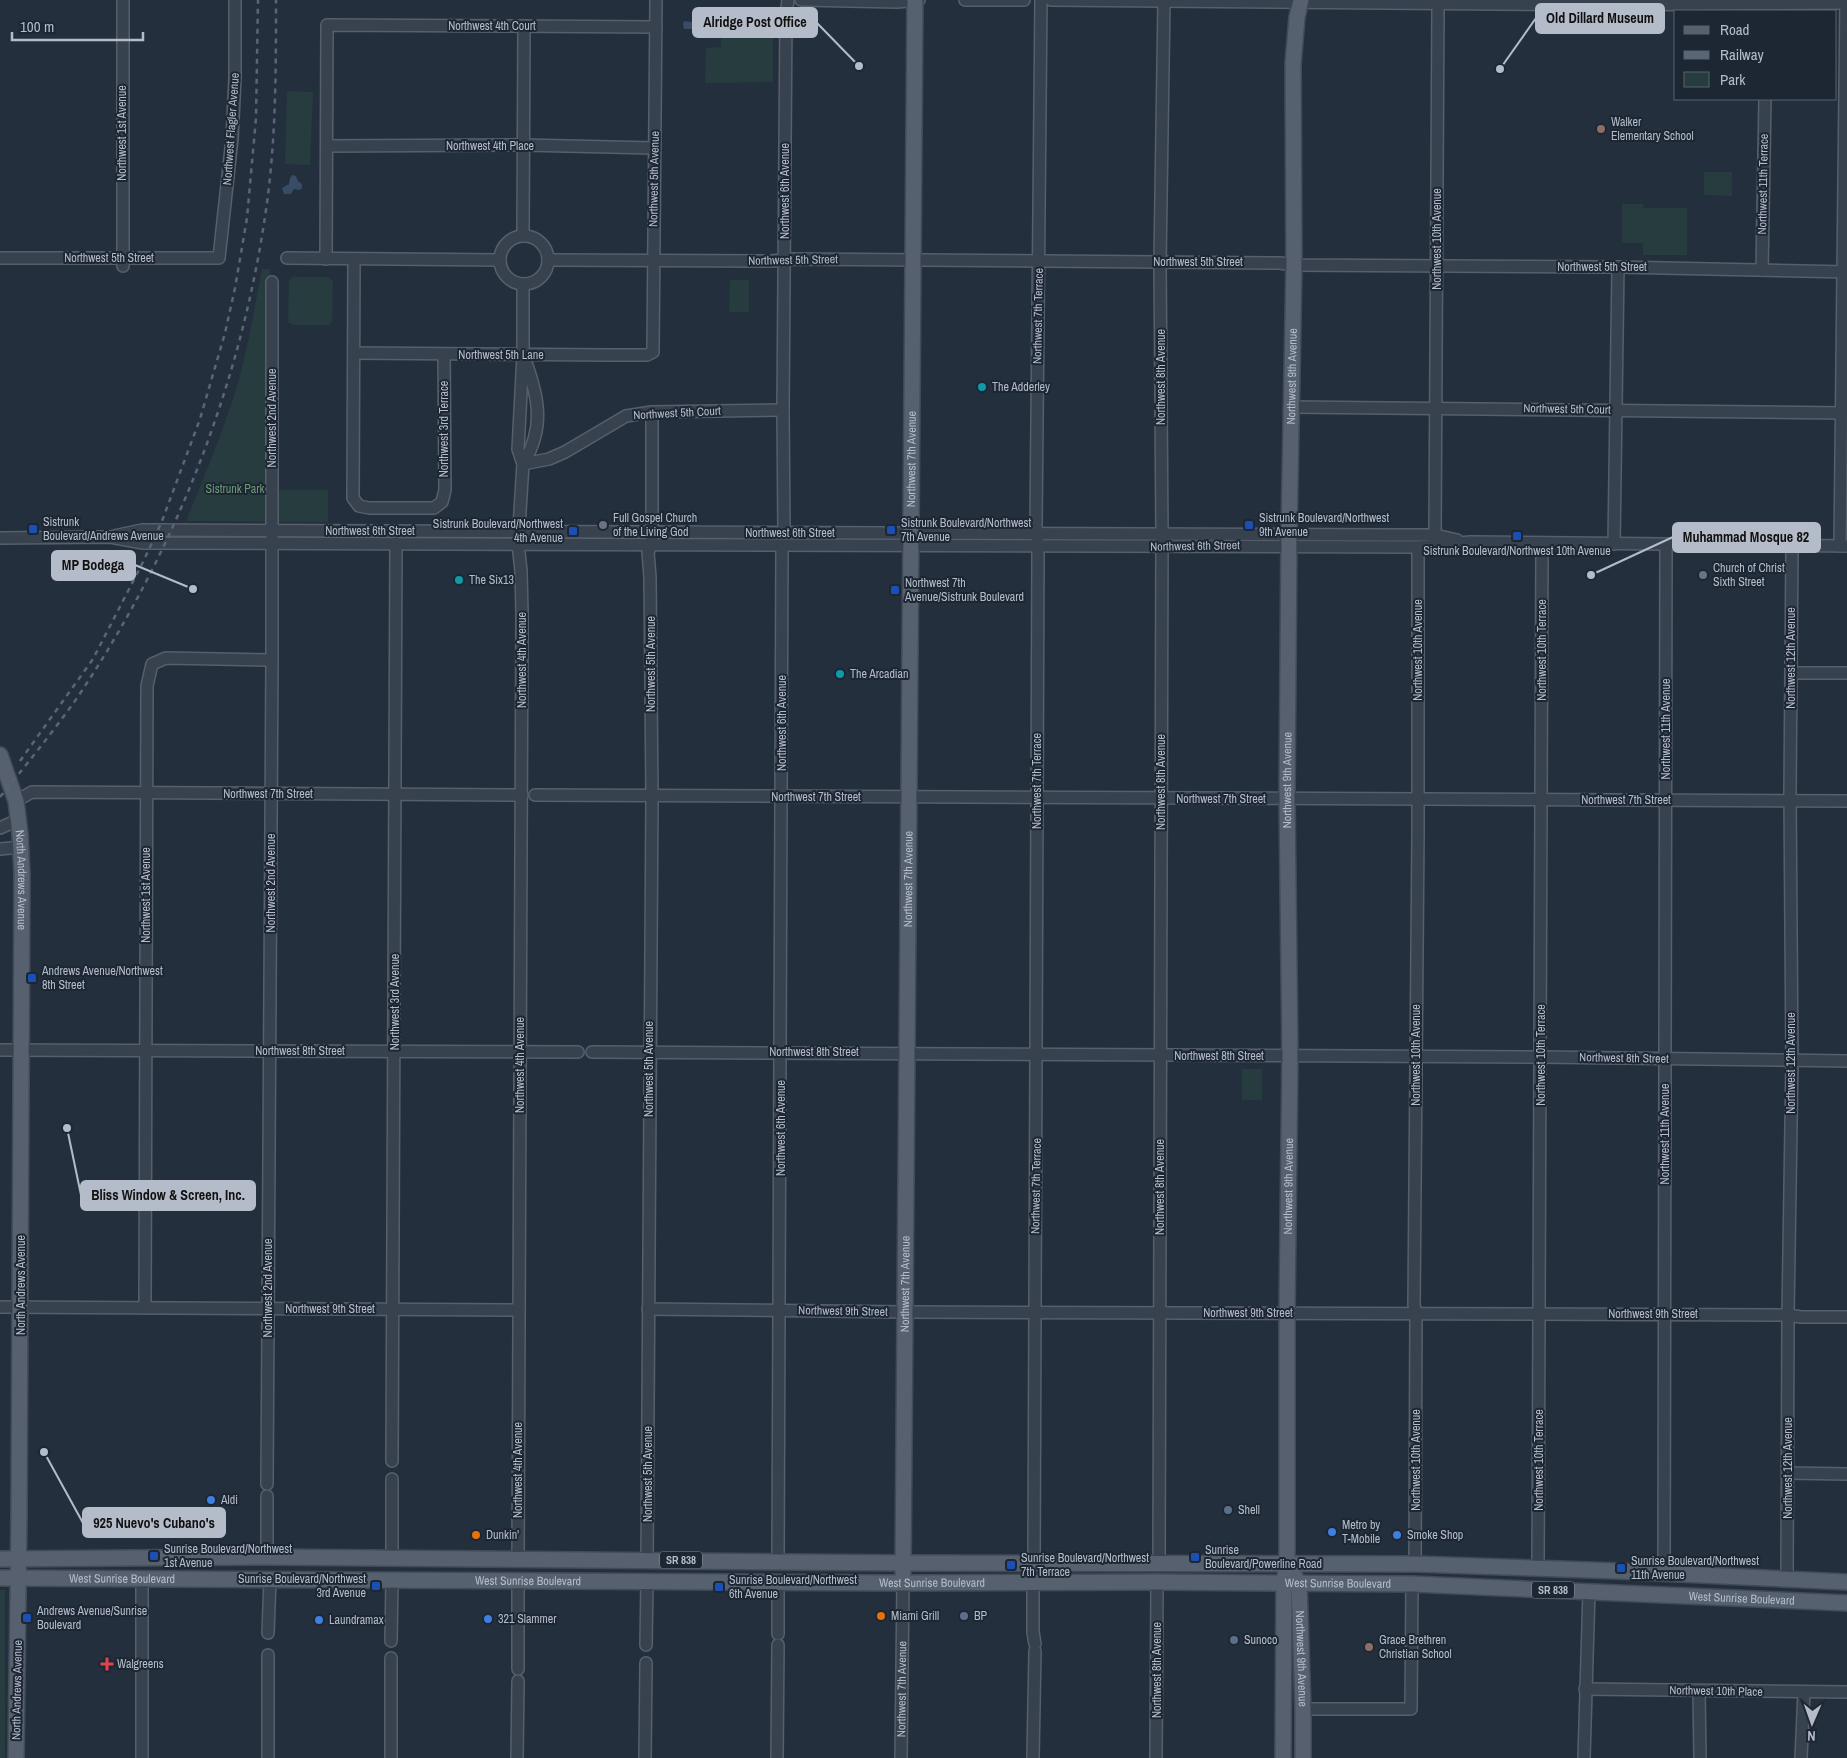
<svg xmlns="http://www.w3.org/2000/svg" width="1847" height="1758" font-family="'Archivo Narrow',sans-serif">
<rect width="100%" height="100%" fill="#242f3e"/>
<g fill="#263c3f">
<path d="M721 13H763L773 23V82L705 83 706 48 721 47Z"/>
<path d="M287 91 313 92 310 165 285 164Z"/>
<path d="M1704 172H1732V196L1704 195Z"/>
<path d="M1622 204H1643L1644 208H1687V255H1643V243H1622Z"/>
<path d="M262 269H270L267 490H328V522L186 521C203 480 220 439 234 396 247 355 254 311 262 269Z"/>
<path d="M293 277H328L333 281 332 321 329 325H293L288 322 289 280Z"/>
<path d="M730 280H749V312H729Z"/>
<rect x="1242" y="1069" width="20" height="31"/>
<rect x="0" y="1590" width="5" height="168"/>
</g>
<g fill="#394c67">
<path d="M699 17 703 19 700 25 702 30 698 34 692 29H684L683 24 684 21 692 22Z"/>
<path d="M292 175 296 176 298 181 302 184V188L300 190 294 189 291 194H284L282 188 289 184 290 178Z"/>
</g>
<g fill="none" stroke-linecap="round" stroke-linejoin="round">
<g stroke="#565f6c" stroke-width="14">
<g id="minor">
<path d="M801 0 897 2 919 0"/>
<path d="M965 0H1024"/>
<path d="M1051 0 1595 5 1847 3"/>
<path d="M327 146 523 145 654 148"/>
<path d="M523 235 524 26"/>
<circle cx="524" cy="260" r="24"/>
<path d="M0 258H219L232 139 235 78V0"/>
<path d="M287 258 500 260"/>
<path d="M326 259 327 25 656 27"/>
<path d="M354 259 353 498 359 506 369 508H434L442 502 445 490 444 354"/>
<path d="M548 260 771 261 792 259 1280 263 1294 265 1618 267 1847 272"/>
<path d="M123 266V0"/>
<path d="M1762 270 1765 99"/>
<path d="M354 353 607 355H647L653 352 656 0"/>
<path d="M1293 407 1842 413"/>
<path d="M523 464 549 459 565 452 626 416 652 412 783 410"/>
<path d="M523 464C545 428 539 398 525 360"/>
<path d="M784 533 783 410 786 15 788 0"/>
<path d="M1435 535 1438 3"/>
<path d="M114 536 142 530H158L1384 535H1435L1457 540"/>
<path d="M0 538 110 537 143 543 1418 547 1470 542 1847 546"/>
<path d="M1614 544 1618 267"/>
<path d="M1840 546 1846 0"/>
<path d="M1791 673H1847"/>
<path d="M535 795 1847 801"/>
<path d="M16 801 32 792 522 795"/>
<path d="M0 828 18 820"/>
<path d="M0 849 21 847"/>
<path d="M0 1050 578 1052"/>
<path d="M592 1052 1541 1057 1847 1061"/>
<path d="M0 1307 519 1310"/>
<path d="M145 1307 147 686 152 664 166 658 272 660"/>
<path d="M648 1309 905 1312 1788 1315 1801 1317H1847"/>
<path d="M392 1461 396 543"/>
<path d="M1788 1473 1847 1474"/>
<path d="M392 1479V1559"/>
<path d="M267 1484 272 660V282"/>
<path d="M267 1557V1496"/>
<path d="M518 1560 522 613 521 571 518 543 523 464 518 449 523 355V284"/>
<path d="M647 1560 652 796 650 577 648 552 652 544V412"/>
<path d="M778 1561 782 545"/>
<path d="M1159 1562 1162 534 1160 262 1164 1"/>
<path d="M1034 1563 1038 546 1036 526 1041 0"/>
<path d="M1415 1564 1416 1314 1414 1305 1418 833V547"/>
<path d="M1538 1568 1542 543"/>
<path d="M1664 1573C1664 1230 1666 887 1666 544"/>
<path d="M1787 1579 1788 1315 1792 1061 1790 794 1792 546"/>
<path d="M518 1581V1669"/>
<path d="M1033 1583V1632L1035 1644"/>
<path d="M268 1633 270 1579"/>
<path d="M778 1634V1581"/>
<path d="M391 1641 392 1580"/>
<path d="M646 1645 647 1581"/>
<path d="M1585 1689 1847 1692"/>
<path d="M1699 1691 1700 1758"/>
<path d="M1303 1709H1411L1412 1584"/>
<path d="M142 1758V1579"/>
<path d="M268 1758V1655"/>
<path d="M391 1758V1658"/>
<path d="M517 1758 518 1681"/>
<path d="M645 1758 646 1663"/>
<path d="M777 1758 778 1645"/>
<path id="s1" d="M901 1758 903 1583"/>
<path d="M1033 1758 1035 1651"/>
<path d="M1156 1758 1157 1582"/>
<path d="M1584 1758 1589 1591"/>
<path d="M1801 1758 1804 1692"/>
</g>
</g>
<g stroke="#414a57" stroke-width="18">
<g id="major">
<path id="s2" d="M0 755 16 801 20 834 22 874 19 1516 16 1758"/>
<path d="M0 1559 267 1557 903 1563 1415 1564 1618 1571 1847 1582"/>
<path id="s3" d="M903 1573 915 0"/>
<path id="s4" d="M1294 1575 1299 1584 1303 1709V1758"/>
<path id="s5" d="M0 1578 903 1583 1157 1582 1412 1584 1847 1603"/>
<path id="s6" d="M1283 1758 1284 1583 1287 1562V1313L1290 1056 1287 798 1289 534 1294 265 1293 64 1297 17 1301 0"/>
</g>
</g>
<use href="#minor" stroke="#38414e" stroke-width="11"/>
<use href="#major" stroke="#56606e" stroke-width="15"/>
<g stroke="#5a6575" stroke-width="2.5" stroke-dasharray="5 5" stroke-linecap="butt">
<path d="M20 761 93 659 144 560 162 521 200 419 225 333 235 288 247 218 256 118 258 0"/>
<path d="M0 797C26 765 53 732 77 698 178 548 245 374 268 195 276 130 276 65 276 0"/>
</g>
</g>
<g fill="#8d6e63" stroke="#1d2633" stroke-width="2">
<circle cx="1601" cy="129" r="5"/>
<circle cx="1369" cy="1647" r="5"/>
</g>
<g fill="#0f9aa8" stroke="#1d2633" stroke-width="2">
<circle cx="982" cy="387" r="5"/>
<circle cx="459" cy="580" r="5"/>
<circle cx="840" cy="674" r="5"/>
</g>
<g fill="#6b7280" stroke="#1d2633" stroke-width="2">
<circle cx="603" cy="525" r="5"/>
<circle cx="1703" cy="575" r="5"/>
</g>
<g fill="#1a4fb4" stroke="#1d2633" stroke-width="2">
<rect x="1244" y="520" width="10" height="10" rx="2.5"/>
<rect x="28" y="524" width="10" height="10" rx="2.5"/>
<rect x="886" y="525" width="10" height="10" rx="2.5"/>
<rect x="568" y="526" width="10" height="10" rx="2.5"/>
<rect x="1512" y="531" width="10" height="10" rx="2.5"/>
<rect x="890" y="585" width="10" height="10" rx="2.5"/>
<rect x="27" y="973" width="10" height="10" rx="2.5"/>
<rect x="149" y="1551" width="10" height="10" rx="2.5"/>
<rect x="1190" y="1552" width="10" height="10" rx="2.5"/>
<rect x="1006" y="1560" width="10" height="10" rx="2.5"/>
<rect x="1616" y="1563" width="10" height="10" rx="2.5"/>
<rect x="371" y="1581" width="10" height="10" rx="2.5"/>
<rect x="714" y="1582" width="10" height="10" rx="2.5"/>
<rect x="22" y="1613" width="10" height="10" rx="2.5"/>
</g>
<g fill="#3f7fe0" stroke="#1d2633" stroke-width="2">
<circle cx="211" cy="1500" r="5"/>
<circle cx="1332" cy="1532" r="5"/>
<circle cx="1397" cy="1535" r="5"/>
<circle cx="488" cy="1619" r="5"/>
<circle cx="319" cy="1620" r="5"/>
</g>
<g fill="#5c6f8a" stroke="#1d2633" stroke-width="2">
<circle cx="1228" cy="1510" r="5"/>
<circle cx="964" cy="1616" r="5"/>
<circle cx="1234" cy="1640" r="5"/>
</g>
<g fill="#e8710a" stroke="#1d2633" stroke-width="2">
<circle cx="476" cy="1535" r="5"/>
<circle cx="881" cy="1616" r="5"/>
</g>
<path fill="#e0444e" stroke="#1d2633" stroke-width="2" d="M104.5 1656.5h5v5h5v5h-5v5h-5v-5h-5v-5h5z"/>
<g text-anchor="middle" stroke-width="4" stroke-linejoin="round" paint-order="stroke">
<g fill="#1d2633" stroke="#878f9c" stroke-width="1">
<rect x="660" y="1551.5" width="42" height="17" rx="4"/>
<rect x="1532" y="1581.5" width="42" height="17" rx="4"/>
</g>
<g font-size="11" font-weight="bold" fill="#b4bcc9">
<text x="681" y="1564">SR 838</text>
<text x="1553" y="1594">SR 838</text>
</g>
<g font-size="12" fill="#b4bcc9" stroke="#1d2633">
<text x="492" y="30">Northwest 4th Court</text>
<text transform="translate(231 129) rotate(-86)" y="4">Northwest Flagler Avenue</text>
<text transform="translate(122 133) rotate(-90)" y="4">Northwest 1st Avenue</text>
<text x="490" y="150">Northwest 4th Place</text>
<text transform="translate(654 179) rotate(-89)" y="4">Northwest 5th Avenue</text>
<text transform="translate(1763 184) rotate(-89)" y="4">Northwest 11th Terrace</text>
<text transform="translate(785 191) rotate(-90)" y="4">Northwest 6th Avenue</text>
<text transform="translate(1437 239) rotate(-90)" y="4">Northwest 10th Avenue</text>
<text x="109" y="262">Northwest 5th Street</text>
<text transform="translate(793 260) rotate(-1)" y="4">Northwest 5th Street</text>
<text x="1198" y="266">Northwest 5th Street</text>
<text x="1602" y="271">Northwest 5th Street</text>
<text transform="translate(1038 316) rotate(-89)" y="4">Northwest 7th Terrace</text>
<text x="501" y="359">Northwest 5th Lane</text>
<text dy="4" stroke="none"><textPath href="#s6" startOffset="1382">Northwest 9th Avenue</textPath></text>
<text transform="translate(1161 377) rotate(-90)" y="4">Northwest 8th Avenue</text>
<text transform="translate(1567 409) rotate(1)" y="4">Northwest 5th Court</text>
<text transform="translate(677 413) rotate(-3)" y="4">Northwest 5th Court</text>
<text transform="translate(272 418) rotate(-90)" y="4">Northwest 2nd Avenue</text>
<text transform="translate(444 429) rotate(-90)" y="4">Northwest 3rd Terrace</text>
<text dy="4" stroke="none"><textPath href="#s3" startOffset="1114">Northwest 7th Avenue</textPath></text>
<text x="370" y="535">Northwest 6th Street</text>
<text x="790" y="537">Northwest 6th Street</text>
<text transform="translate(1195 546) rotate(-1)" y="4">Northwest 6th Street</text>
<text transform="translate(1418 650) rotate(-90)" y="4">Northwest 10th Avenue</text>
<text transform="translate(1542 650) rotate(-90)" y="4">Northwest 10th Terrace</text>
<text transform="translate(1791 658) rotate(-90)" y="4">Northwest 12th Avenue</text>
<text transform="translate(522 660) rotate(-90)" y="4">Northwest 4th Avenue</text>
<text transform="translate(651 664) rotate(-90)" y="4">Northwest 5th Avenue</text>
<text transform="translate(782 723) rotate(-90)" y="4">Northwest 6th Avenue</text>
<text transform="translate(1666 729) rotate(-90)" y="4">Northwest 11th Avenue</text>
<text transform="translate(1037 781) rotate(-90)" y="4">Northwest 7th Terrace</text>
<text dy="4" stroke="none"><textPath href="#s6" startOffset="978">Northwest 9th Avenue</textPath></text>
<text transform="translate(1161 782) rotate(-90)" y="4">Northwest 8th Avenue</text>
<text x="268" y="798">Northwest 7th Street</text>
<text x="816" y="801">Northwest 7th Street</text>
<text x="1221" y="803">Northwest 7th Street</text>
<text x="1626" y="804">Northwest 7th Street</text>
<text dy="4" stroke="none"><textPath href="#s3" startOffset="694">Northwest 7th Avenue</textPath></text>
<text dy="4" stroke="none"><textPath href="#s2" startOffset="128">North Andrews Avenue</textPath></text>
<text transform="translate(271 883) rotate(-90)" y="4">Northwest 2nd Avenue</text>
<text transform="translate(146 895) rotate(-90)" y="4">Northwest 1st Avenue</text>
<text transform="translate(395 1002) rotate(-90)" y="4">Northwest 3rd Avenue</text>
<text x="300" y="1055">Northwest 8th Street</text>
<text x="814" y="1056">Northwest 8th Street</text>
<text transform="translate(1416 1055) rotate(-90)" y="4">Northwest 10th Avenue</text>
<text transform="translate(1541 1055) rotate(-90)" y="4">Northwest 10th Terrace</text>
<text x="1219" y="1060">Northwest 8th Street</text>
<text transform="translate(1624 1058) rotate(1)" y="4">Northwest 8th Street</text>
<text transform="translate(1791 1063) rotate(-90)" y="4">Northwest 12th Avenue</text>
<text transform="translate(520 1065) rotate(-90)" y="4">Northwest 4th Avenue</text>
<text transform="translate(649 1069) rotate(-90)" y="4">Northwest 5th Avenue</text>
<text transform="translate(781 1128) rotate(-90)" y="4">Northwest 6th Avenue</text>
<text transform="translate(1665 1134) rotate(-90)" y="4">Northwest 11th Avenue</text>
<text transform="translate(1036 1186) rotate(-89)" y="4">Northwest 7th Terrace</text>
<text dy="4" stroke="none"><textPath href="#s6" startOffset="572">Northwest 9th Avenue</textPath></text>
<text transform="translate(1160 1187) rotate(-90)" y="4">Northwest 8th Avenue</text>
<text dy="4" stroke="none"><textPath href="#s3" startOffset="289">Northwest 7th Avenue</textPath></text>
<text transform="translate(21 1285) rotate(-90)" y="4">North Andrews Avenue</text>
<text transform="translate(268 1288) rotate(-90)" y="4">Northwest 2nd Avenue</text>
<text x="330" y="1313">Northwest 9th Street</text>
<text transform="translate(843 1311) rotate(1)" y="4">Northwest 9th Street</text>
<text x="1248" y="1317">Northwest 9th Street</text>
<text x="1653" y="1318">Northwest 9th Street</text>
<text transform="translate(1416 1460) rotate(-90)" y="4">Northwest 10th Avenue</text>
<text transform="translate(1539 1460) rotate(-90)" y="4">Northwest 10th Terrace</text>
<text transform="translate(1788 1468) rotate(-90)" y="4">Northwest 12th Avenue</text>
<text transform="translate(518 1470) rotate(-90)" y="4">Northwest 4th Avenue</text>
<text transform="translate(648 1474) rotate(-90)" y="4">Northwest 5th Avenue</text>
<text dy="4" stroke="none"><textPath href="#s5" startOffset="122">West Sunrise Boulevard</textPath></text>
<text dy="4" stroke="none"><textPath href="#s5" startOffset="528">West Sunrise Boulevard</textPath></text>
<text dy="4" stroke="none"><textPath href="#s5" startOffset="932">West Sunrise Boulevard</textPath></text>
<text dy="4" stroke="none"><textPath href="#s5" startOffset="1338">West Sunrise Boulevard</textPath></text>
<text dy="4" stroke="none"><textPath href="#s5" startOffset="1742">West Sunrise Boulevard</textPath></text>
<text dy="4" stroke="none"><textPath href="#s4" startOffset="85">Northwest 9th Avenue</textPath></text>
<text transform="translate(1157 1670) rotate(-90)" y="4">Northwest 8th Avenue</text>
<text dy="4" stroke="none"><textPath href="#s1" startOffset="69">Northwest 7th Avenue</textPath></text>
<text transform="translate(17 1690) rotate(-89)" y="4">North Andrews Avenue</text>
<text transform="translate(1716 1691) rotate(1)" y="4">Northwest 10th Place</text>
</g>
<g font-size="12" fill="#b4bcc9" stroke="#1d2633" text-anchor="start">
<text x="1611" y="126">Walker<tspan x="1611" dy="14">Elementary School</tspan></text>
<text x="992" y="391">The Adderley</text>
<text x="613" y="522">Full Gospel Church<tspan x="613" dy="14">of the Living God</tspan></text>
<text x="1259" y="522">Sistrunk Boulevard/Northwest<tspan x="1259" dy="14">9th Avenue</tspan></text>
<text x="43" y="526">Sistrunk<tspan x="43" dy="14">Boulevard/Andrews Avenue</tspan></text>
<text x="901" y="527">Sistrunk Boulevard/Northwest<tspan x="901" dy="14">7th Avenue</tspan></text>
<text x="563" y="528" text-anchor="end">Sistrunk Boulevard/Northwest<tspan x="563" dy="14">4th Avenue</tspan></text>
<text x="1517" y="555" text-anchor="middle">Sistrunk Boulevard/Northwest 10th Avenue</text>
<text x="1713" y="572">Church of Christ<tspan x="1713" dy="14">Sixth Street</tspan></text>
<text x="469" y="584">The Six13</text>
<text x="905" y="587">Northwest 7th<tspan x="905" dy="14">Avenue/Sistrunk Boulevard</tspan></text>
<text x="850" y="678">The Arcadian</text>
<text x="42" y="975">Andrews Avenue/Northwest<tspan x="42" dy="14">8th Street</tspan></text>
<text x="221" y="1504">Aldi</text>
<text x="1238" y="1514">Shell</text>
<text x="1342" y="1529">Metro by<tspan x="1342" dy="14">T-Mobile</tspan></text>
<text x="486" y="1539">Dunkin'</text>
<text x="1407" y="1539">Smoke Shop</text>
<text x="164" y="1553">Sunrise Boulevard/Northwest<tspan x="164" dy="14">1st Avenue</tspan></text>
<text x="1205" y="1554">Sunrise<tspan x="1205" dy="14">Boulevard/Powerline Road</tspan></text>
<text x="1021" y="1562">Sunrise Boulevard/Northwest<tspan x="1021" dy="14">7th Terrace</tspan></text>
<text x="1631" y="1565">Sunrise Boulevard/Northwest<tspan x="1631" dy="14">11th Avenue</tspan></text>
<text x="366" y="1583" text-anchor="end">Sunrise Boulevard/Northwest<tspan x="366" dy="14">3rd Avenue</tspan></text>
<text x="729" y="1584">Sunrise Boulevard/Northwest<tspan x="729" dy="14">6th Avenue</tspan></text>
<text x="37" y="1615">Andrews Avenue/Sunrise<tspan x="37" dy="14">Boulevard</tspan></text>
<text x="891" y="1620">Miami Grill</text>
<text x="974" y="1620">BP</text>
<text x="498" y="1623">321 Slammer</text>
<text x="329" y="1624">Laundramax</text>
<text x="1244" y="1644">Sunoco</text>
<text x="1379" y="1644">Grace Brethren<tspan x="1379" dy="14">Christian School</tspan></text>
<text x="117" y="1668">Walgreens</text>
</g>
<g font-size="12" fill="#6b9a76" stroke="#1d2633">
<text x="235" y="493">Sistrunk Park</text>
</g>
</g>
<path fill="none" stroke="#b4bcc9" stroke-width="2" d="M1500 69L1536 18M859 66L817 23M1591 575L1673 537M193 589L135 565M67 1128L81 1195M44 1452L83 1523"/>
<g fill="#b4bcc9" stroke="#1d2633" stroke-width="2">
<circle cx="1500" cy="69" r="5"/>
<circle cx="859" cy="66" r="5"/>
<circle cx="1591" cy="575" r="5"/>
<circle cx="193" cy="589" r="5"/>
<circle cx="67" cy="1128" r="5"/>
<circle cx="44" cy="1452" r="5"/>
</g>
<g fill="#b4bcc9" stroke="#b4bcc9" stroke-width="2">
<rect x="1536" y="4" width="128" height="29" rx="5"/>
<rect x="693" y="8" width="124" height="29" rx="5"/>
<rect x="1673" y="523" width="147" height="29" rx="5"/>
<rect x="52" y="551" width="83" height="29" rx="5"/>
<rect x="81" y="1181" width="174" height="29" rx="5"/>
<rect x="83" y="1508" width="142" height="29" rx="5"/>
</g>
<g font-size="14" text-anchor="middle" font-weight="bold" fill="#111">
<text x="1600" y="23">Old Dillard Museum</text>
<text x="755" y="27">Alridge Post Office</text>
<text x="1746" y="542">Muhammad Mosque 82</text>
<text x="93" y="570">MP Bodega</text>
<text x="168" y="1200">Bliss Window &amp; Screen, Inc.</text>
<text x="154" y="1528">925 Nuevo's Cubano's</text>
</g>
<rect x="1674" y="10" width="162" height="90" fill="#1d2633" stroke="#59626f"/>
<rect x="1684" y="26" width="25" height="8" fill="#56606e" stroke="#59626f"/>
<text x="1720" y="35" font-size="15" fill="#b4bcc9">Road</text>
<rect x="1684" y="51" width="25" height="8" fill="#5a6575" stroke="#59626f"/>
<text x="1720" y="60" font-size="15" fill="#b4bcc9">Railway</text>
<rect x="1684" y="72" width="25" height="15" fill="#263c3f" stroke="#59626f"/>
<text x="1720" y="85" font-size="15" fill="#b4bcc9">Park</text>
<g transform="translate(1812 1723) rotate(182)" stroke="#1d2633" stroke-width="4" paint-order="stroke">
<path d="M0-4L9 19L0 12L-9 19Z" fill="#b4bcc9"/>
<text y="-8" font-size="14" font-weight="bold" text-anchor="middle" fill="#b4bcc9">N</text>
</g>
<path d="M12 32v8h131v-8" fill="none" stroke="#b4bcc9" stroke-width="2.5"/>
<text x="20" y="32" font-size="15" fill="#b4bcc9" stroke="#1d2633" stroke-width="4" paint-order="stroke">100 m</text>
</svg>
